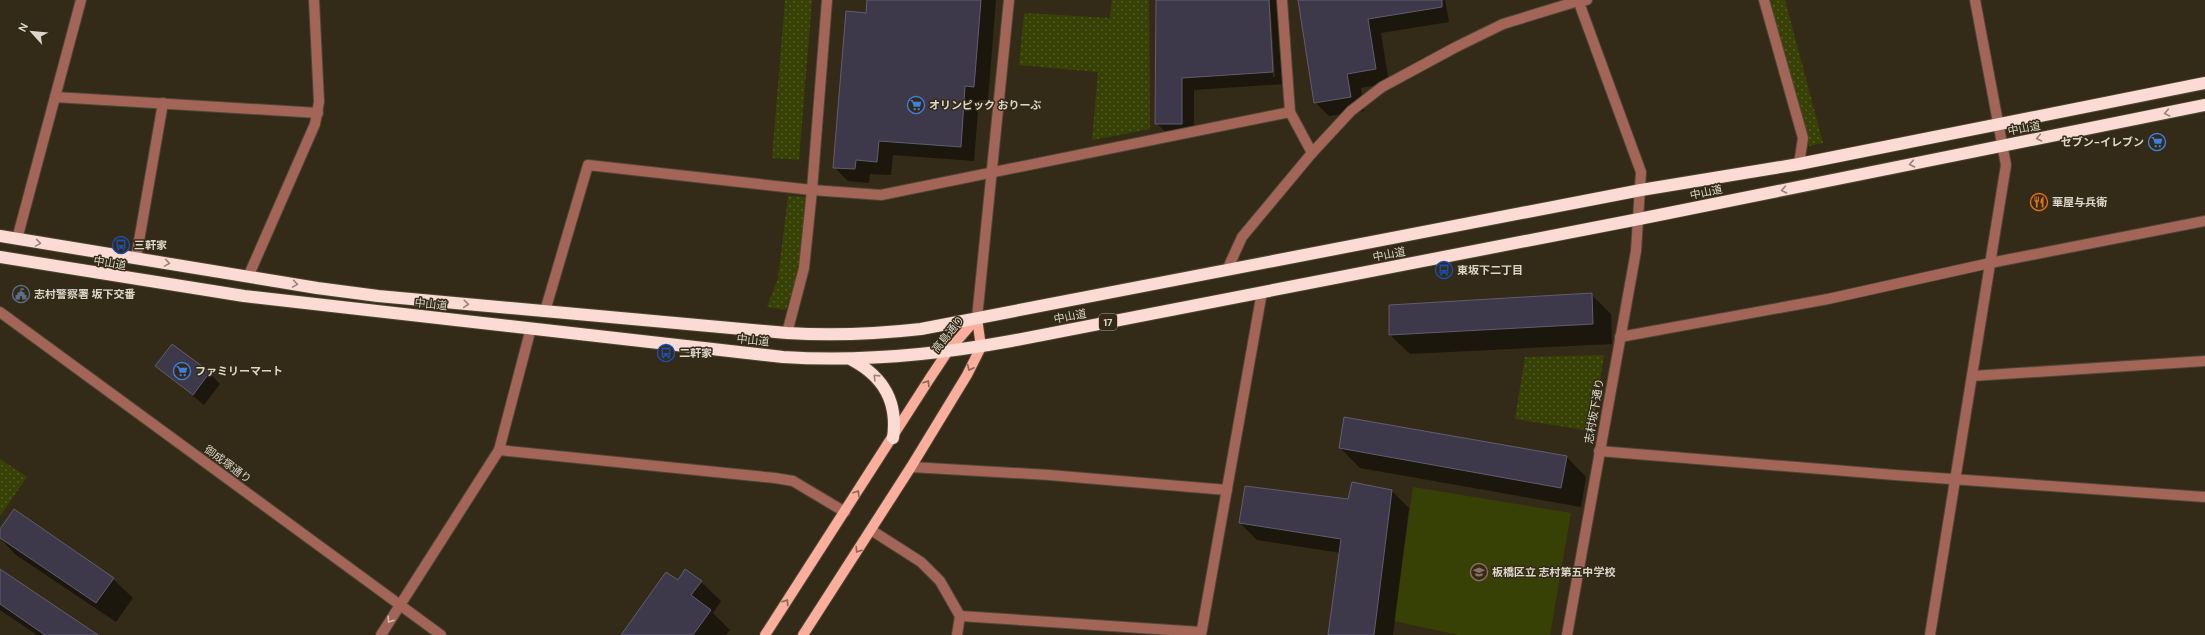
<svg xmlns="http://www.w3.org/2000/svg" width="2205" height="635" font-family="'DM Sans','Noto Sans JP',sans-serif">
<defs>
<pattern id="park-dots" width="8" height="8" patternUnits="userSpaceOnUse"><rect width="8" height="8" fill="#384105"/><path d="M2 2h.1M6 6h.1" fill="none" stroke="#545c28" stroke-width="1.8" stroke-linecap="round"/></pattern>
</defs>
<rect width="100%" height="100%" fill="#332b18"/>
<g fill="url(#park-dots)">
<path d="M785 0H812L799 160 772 158Z"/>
<path d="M1112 0H1149L1150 129 1092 140 1098 72 1019 65 1024 13 1110 18Z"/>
<path d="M1770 0H1785L1823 143 1809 146Z"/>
<path d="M788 196 807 197 799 269 786 310 767 307 778 278Z"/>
<path d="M1604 355 1592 431 1515 419 1525 357Z"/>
<path d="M0 459 27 477 0 516Z"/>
</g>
<path fill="#384105" d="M1413 487 1571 513 1550 635H1458L1394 621Z"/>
<g fill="#0007">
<path d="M868 0H996L988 100H979L974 161 893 155 891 175 870 174 869 183 848 181 834 167 866 14Z"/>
<path d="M1158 0H1268L1273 77H1275L1270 0H1279L1285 84 1194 90V136L1169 135 1156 123Z"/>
<path d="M1299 0H1448H1445L1449 22 1381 33 1389 83 1361 88 1364 111 1329 116 1315 102Z"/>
<path d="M1591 294 1611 314 1612 344 1410 354 1390 335Z"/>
<path d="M157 366 209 373 220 384 204 405Z"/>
<path d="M1345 418 1567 457 1586 477 1581 507 1360 468 1340 448Z"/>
<path d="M1392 491 1409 508 1393 635H1330L1341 553 1257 540 1240 523Z"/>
<path d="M0 530 113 579 133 598 116 622 16 555 0 538Z"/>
<path d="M0 570 96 635H37L0 610Z"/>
<path d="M678 581 701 582 721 601 713 613 730 630 726 635H622Z"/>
</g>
<g fill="#3e384b" stroke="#625c70">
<path d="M867 0H981L974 87 965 86 961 147 879 141 877 162 856 160 855 169 833 168 846 11 866 13Z"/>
<path d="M1156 0H1269L1273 72 1182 78V124H1155Z"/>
<path d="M1298 0H1442V7L1368 19 1376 69 1347 74 1351 97 1314 103Z"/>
<path d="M1592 293 1593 324 1389 335V305Z"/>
<path d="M172 344 210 372 193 395 155 366Z"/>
<path d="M1344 417 1567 456 1561 488 1339 448Z"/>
<path d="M1352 482 1392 490 1374 635H1328L1341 539 1239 523 1245 486 1348 499Z"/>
<path d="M14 509 114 578 96 603 0 538V529Z"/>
<path d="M0 569 98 635H45L0 604Z"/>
<path d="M685 569 702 581 691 595 711 610 693 635H621L666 572 678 580Z"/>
</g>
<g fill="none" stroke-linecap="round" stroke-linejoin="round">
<g stroke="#4e4735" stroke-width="12">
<g id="minor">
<path d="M1282 0 1290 112 1312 153"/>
<path d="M1764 0 1803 138 1799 164"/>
<path d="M55 97 318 113"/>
<path d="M17 239 81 0"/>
<path d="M136 258 163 103"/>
<path d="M1227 270 1242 237 1312 153 1351 111 1382 87 1456 47 1503 24 1578 1 1587 0"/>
<path d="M248 277 315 124 319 102 314 0"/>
<path d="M545 311 588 165 812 190 881 195 1290 112"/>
<path d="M0 312 441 635"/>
<path d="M977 318 1009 0"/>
<path d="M787 333 804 268 812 190 827 0"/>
<path d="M1620 337 1828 299 1990 263 2205 221"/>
<path d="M1972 376 2205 361"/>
<path d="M499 450 775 478 793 481 845 512"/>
<path d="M1599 451 1895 475 2205 497"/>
<path d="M911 467 1049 475 1227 490"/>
<path d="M871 530 921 562 940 581 960 616 957 635"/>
<path d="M960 616 1201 632"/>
<path d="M381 635 499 450 531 328"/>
<path d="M1201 635 1262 292"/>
<path d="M1567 635 1636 251 1641 172 1578 0"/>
<path d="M1930 635 2006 165 1975 0"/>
</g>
</g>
<g stroke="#4e4735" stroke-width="12">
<g id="major">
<path d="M765 635 930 378 948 351 977 318"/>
<path d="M803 635 911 467 967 375 981 347 977 318"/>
</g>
</g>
<g stroke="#4e4735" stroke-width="14">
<g id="highway">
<path d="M0 236 317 288 378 296 787 333C832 336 876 334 921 329L1641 190 1799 164 2205 83"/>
<path d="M0 257 244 296 783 357C860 362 935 355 1011 341L1639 219 2205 105"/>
<path d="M852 360C884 377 898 402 893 438"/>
</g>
</g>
<use href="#minor" stroke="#a36558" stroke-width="10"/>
<use href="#major" stroke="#fcae9d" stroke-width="10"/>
<use href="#highway" stroke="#fbdbd3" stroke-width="12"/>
</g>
<defs><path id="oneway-chevron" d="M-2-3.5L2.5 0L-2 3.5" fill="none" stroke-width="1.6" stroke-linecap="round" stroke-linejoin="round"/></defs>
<g stroke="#978376">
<use href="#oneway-chevron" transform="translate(2167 113) rotate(169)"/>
<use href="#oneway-chevron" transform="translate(2039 138) rotate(169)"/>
<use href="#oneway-chevron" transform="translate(1912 164) rotate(168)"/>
<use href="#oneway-chevron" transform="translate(1784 190) rotate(168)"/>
<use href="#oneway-chevron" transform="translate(38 243) rotate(9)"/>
<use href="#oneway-chevron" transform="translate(167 263) rotate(9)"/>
<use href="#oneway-chevron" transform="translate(295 284) rotate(9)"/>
<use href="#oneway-chevron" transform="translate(466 304) rotate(5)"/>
<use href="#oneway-chevron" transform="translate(876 377) rotate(-136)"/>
</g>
<g stroke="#8d6654">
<use href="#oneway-chevron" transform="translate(970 368) rotate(116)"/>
<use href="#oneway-chevron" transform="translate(927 383) rotate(-58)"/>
<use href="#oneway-chevron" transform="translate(857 493) rotate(-57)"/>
<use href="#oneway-chevron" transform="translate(858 550) rotate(123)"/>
<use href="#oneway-chevron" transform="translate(786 602) rotate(-57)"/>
</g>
<use stroke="#d1c0b4" href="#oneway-chevron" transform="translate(390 620) rotate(123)"/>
<defs>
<g id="supermarket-ring" transform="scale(0.9)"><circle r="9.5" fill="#332b18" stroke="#3f7fe0" stroke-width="1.5"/><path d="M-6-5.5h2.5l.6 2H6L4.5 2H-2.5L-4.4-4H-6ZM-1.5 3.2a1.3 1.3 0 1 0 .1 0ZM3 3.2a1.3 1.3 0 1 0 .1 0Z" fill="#3f7fe0"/></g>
<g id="restaurant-ring" transform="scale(0.9)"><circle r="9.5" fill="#332b18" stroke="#e8710a" stroke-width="1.5"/><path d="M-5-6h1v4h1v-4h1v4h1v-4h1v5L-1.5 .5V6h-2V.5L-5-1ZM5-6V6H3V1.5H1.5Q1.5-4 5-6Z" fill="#e8710a"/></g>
<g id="bus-ring" transform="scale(0.9)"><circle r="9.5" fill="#332b18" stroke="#1a4fb4" stroke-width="1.5"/><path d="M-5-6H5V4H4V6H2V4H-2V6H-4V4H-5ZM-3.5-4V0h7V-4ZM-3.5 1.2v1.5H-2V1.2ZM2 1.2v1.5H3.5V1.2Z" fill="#1a4fb4"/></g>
<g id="civic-ring" transform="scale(0.9)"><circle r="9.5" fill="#332b18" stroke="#5c6f8a" stroke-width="1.5"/><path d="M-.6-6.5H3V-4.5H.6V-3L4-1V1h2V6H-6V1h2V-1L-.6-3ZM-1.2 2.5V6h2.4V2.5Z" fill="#5c6f8a"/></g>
<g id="school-ring" transform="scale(0.9)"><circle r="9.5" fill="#332b18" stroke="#8d6e63" stroke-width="1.5"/><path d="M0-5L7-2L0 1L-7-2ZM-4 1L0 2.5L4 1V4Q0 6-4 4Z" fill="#8d6e63"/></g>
</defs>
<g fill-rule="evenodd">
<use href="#supermarket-ring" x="916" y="105"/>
<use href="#supermarket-ring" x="2157" y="142"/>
<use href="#restaurant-ring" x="2039" y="202"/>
<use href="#bus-ring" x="121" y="245"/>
<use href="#bus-ring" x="1444" y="270"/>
<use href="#civic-ring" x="21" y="294"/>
<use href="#bus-ring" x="666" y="353"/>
<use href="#supermarket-ring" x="182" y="371"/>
<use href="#school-ring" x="1479" y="572"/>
</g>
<g text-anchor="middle" stroke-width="3" stroke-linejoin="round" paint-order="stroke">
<rect fill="#332b18" stroke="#a9a395" stroke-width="1" x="1099" y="314" width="18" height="16" rx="3"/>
<g font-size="10" font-weight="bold" fill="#dcd7cb">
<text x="1108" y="326">17</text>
</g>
<g font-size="11" font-weight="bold" fill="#dcd7cb" stroke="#332b18" text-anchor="start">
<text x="929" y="109">オリンピック おりーぶ</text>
<text x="2144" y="146" text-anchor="end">セブン-イレブン</text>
<text x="2052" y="206">華屋与兵衛</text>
<text x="134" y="249">三軒家</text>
<text x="1457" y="274">東坂下二丁目</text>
<text x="34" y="298">志村警察署 坂下交番</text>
<text x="679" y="357">二軒家</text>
<text x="195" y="375">ファミリーマート</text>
<text x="1492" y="576">板橋区立 志村第五中学校</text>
</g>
<g font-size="11" fill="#dcd7cb" stroke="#332b18">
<text transform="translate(2024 128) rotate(-11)" y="4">中山道</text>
<text transform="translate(1706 192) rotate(-12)" y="4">中山道</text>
<text transform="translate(1389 254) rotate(-11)" y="4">中山道</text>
<text transform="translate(110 263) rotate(9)" y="4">中山道</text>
<text transform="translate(431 304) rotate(6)" y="4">中山道</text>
<text transform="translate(1070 316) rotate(-11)" y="4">中山道</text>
<text transform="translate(948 334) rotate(-51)" y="4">高島通り</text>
<text transform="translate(753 340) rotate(6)" y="4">中山道</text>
<text transform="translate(1594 411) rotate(-80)" y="4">志村坂下通り</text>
<text transform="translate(228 464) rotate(36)" y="4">御成塚通り</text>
</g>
</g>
<g transform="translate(32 32) rotate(297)" stroke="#332b18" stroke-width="3" paint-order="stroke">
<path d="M0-3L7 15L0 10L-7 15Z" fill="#dcd7cb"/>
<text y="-6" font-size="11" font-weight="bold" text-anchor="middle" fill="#dcd7cb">N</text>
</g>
</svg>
